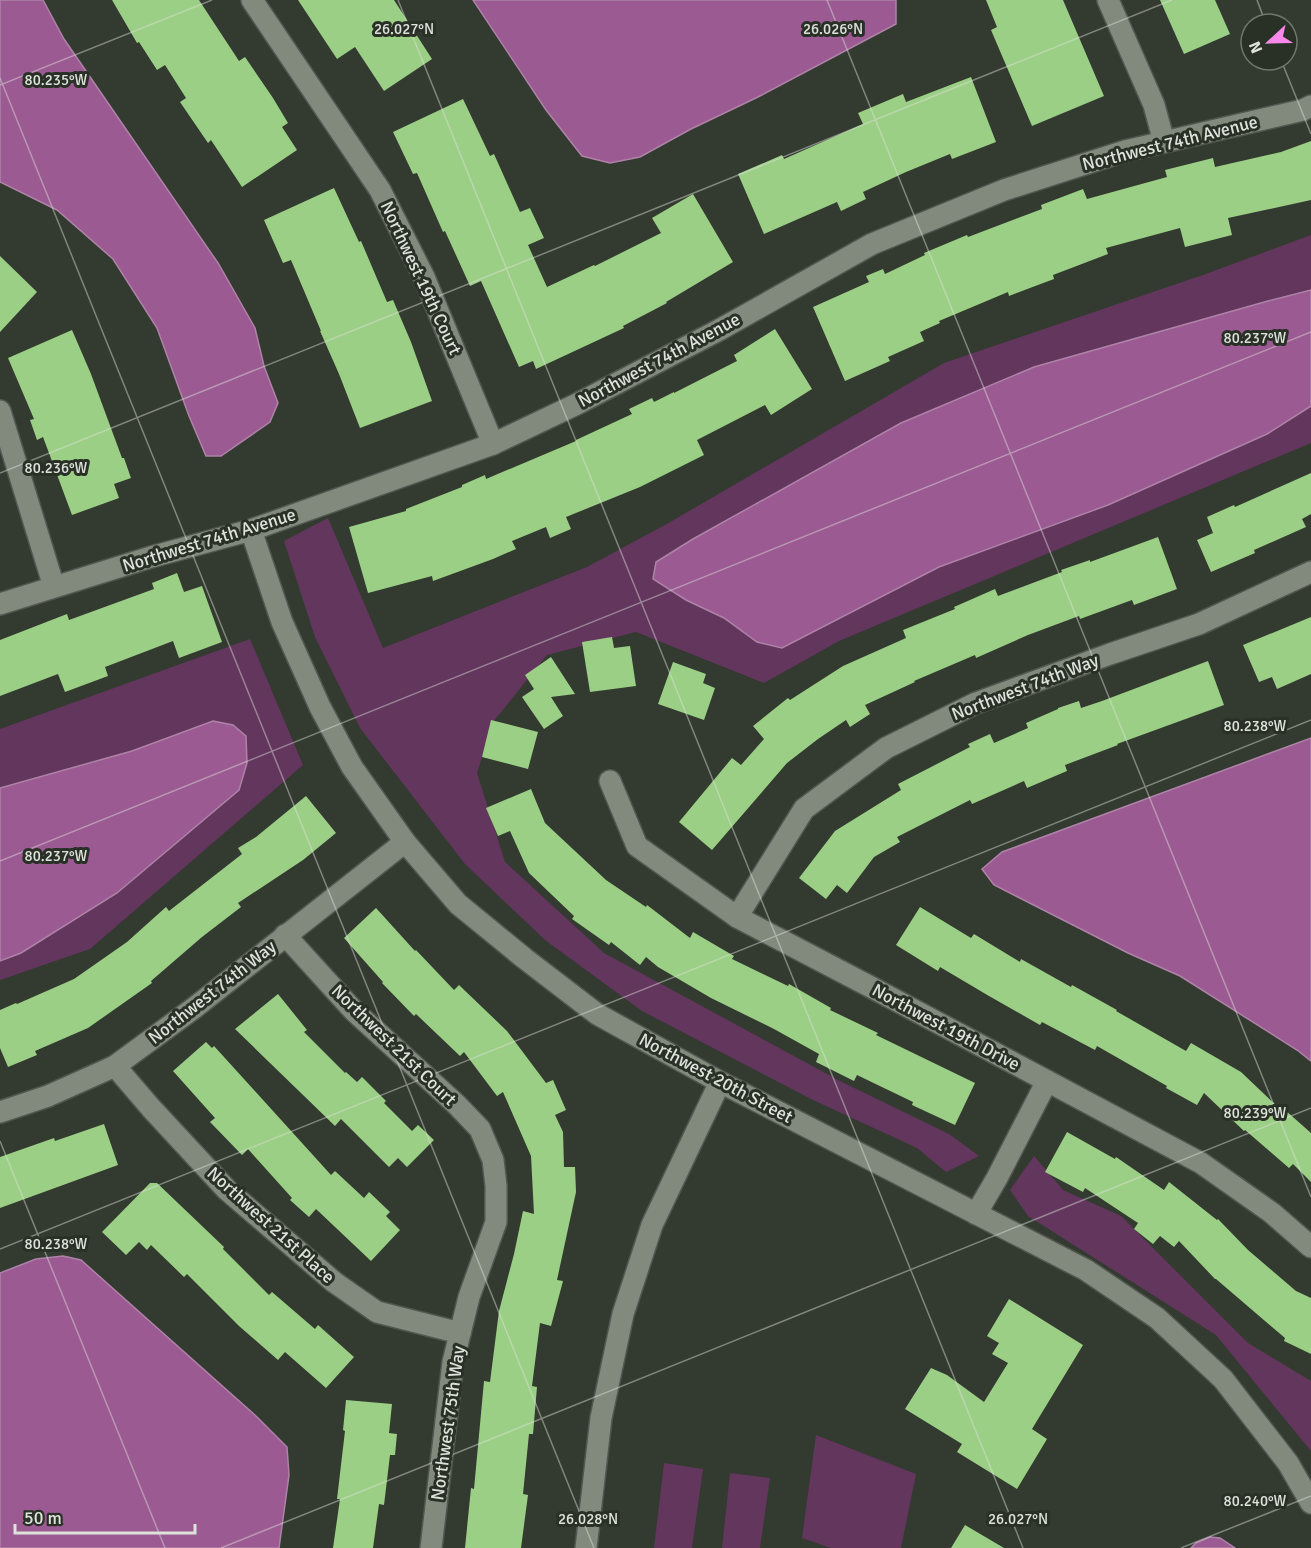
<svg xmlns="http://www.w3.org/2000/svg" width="1311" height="1548" font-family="Signika,sans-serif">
<rect width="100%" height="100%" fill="#333a30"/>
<g fill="#63365e">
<path d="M1311 235V443L839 641 764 683 636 632 547 655 493 722 477 773 505 862 604 953 840 1081 949 1134 979 1156 946 1172 917 1148 811 1099 642 1011 545 940 465 864 360 728 315 637 284 541 328 518 383 648 587 567 672 521 944 363 1203 275Z"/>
<path d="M250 639 303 765 90 949 0 980V729Z"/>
<path d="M1034 1156 1063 1190 1121 1216 1248 1343 1311 1381V1451L1216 1335 1028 1216 1010 1190Z"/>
<path d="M816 1435 916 1474 901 1548H831L802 1538Z"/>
<path d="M664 1463 703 1469 692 1548H654Z"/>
<path d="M730 1473 770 1478 760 1548H722Z"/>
</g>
<g fill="#9b5a92" stroke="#af83a8" stroke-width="1.5">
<path d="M0 0H43L64 39 218 263 255 328 264 366 278 403 270 422 221 456H206L189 416 157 328 113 259 57 210 0 182Z"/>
<path d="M473 0H896V24L758 97 691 129 640 157 610 163 582 156 546 110Z"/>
<path d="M1311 290V406L1267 434 1108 505 939 567 782 648 757 642 724 618 686 600 653 579 656 562 693 539 901 423 1034 367 1268 301Z"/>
<path d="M213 721 233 725 246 736 247 763 239 790 117 893 21 953 0 961V788L132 751Z"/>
<path d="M1311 738V1061L1297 1050 1180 976 1128 953 994 885 982 869 1002 852Z"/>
<path d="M63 1256 81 1260 257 1417 287 1447 289 1475 279 1548H0V1273L36 1259Z"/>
<path d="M1210 1537 1220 1538 1235 1548H1191L1196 1543Z"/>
</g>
<g fill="#9ccf86">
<path d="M112 0H199L239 61 245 57 273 98 288 123 282 127 297 150 242 187 211 140 208 143 180 102 186 98 165 65 157 70 139 42 137 43Z"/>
<path d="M298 0H394L432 59 384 91 355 47 337 59Z"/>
<path d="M986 0H1063L1104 96 1032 126 991 30 997 27Z"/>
<path d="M1160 0H1215L1230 34 1184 54Z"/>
<path d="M971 77 996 142 952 159 950 154 906 172 863 192 866 199 841 211 837 202 764 234 738 174 782 155 784 159 863 124 858 113 903 94 906 102Z"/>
<path d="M463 99 490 156 494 154 520 212 530 208 544 238 528 245 547 287 594 265 595 266 661 233 652 218 693 194 733 262 666 302 667 303 623 326 624 328 536 369 533 361 519 367 481 281 470 286 445 231 443 232 417 173 413 174 393 132Z"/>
<path d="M1311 141V200L1228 218 1232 235 1185 247 1180 228 1106 248 1108 254 1053 275 1054 279 1009 296 1008 292 939 321 940 323 920 332 924 341 888 357 890 361 845 381 813 307 869 282 866 276 883 269 885 274 925 255 924 253 967 235 968 237 1042 209 1041 205 1083 189 1087 199 1167 177 1165 170 1213 158 1215 167 1281 152Z"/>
<path d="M334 188 359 242 361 241 387 302 393 300 411 342 432 401 360 428 339 374 320 331H321L291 260 283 263 264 220Z"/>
<path d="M0 256 37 292 0 332Z"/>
<path d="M775 329 812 389 771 415 765 405 697 440 704 455 640 487 566 517 571 529 550 538 546 527 512 541 516 549 493 559 433 581 432 576 368 593 349 527 406 511V509L462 487V485L485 475 486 479 576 441V440L632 414 629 409 652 398 654 402 674 392V393L737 361 734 355Z"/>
<path d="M72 330 91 374 122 458H124L131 478 114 484 119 498 72 515 43 437 37 440 30 420 34 419 8 358Z"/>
<path d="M1311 473V514L1302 519 1306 527 1254 550 1255 553 1211 572 1197 540 1213 533 1207 517 1234 505 1235 507Z"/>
<path d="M1158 537 1177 589 1134 605 1132 600 1080 619 1079 616 1028 635 976 658 975 655 914 681 915 682 865 705 870 714 850 727 846 720 818 739 787 763 712 850 679 822 732 758 741 765 764 739 753 726 788 698 790 700 843 666 906 638 903 630 955 609 954 607 995 589 998 596 1062 572 1061 570 1090 560V562Z"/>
<path d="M177 573 184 592 202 586 222 642 179 658 173 641 105 667 108 676 65 692 58 674 0 696V640L67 614 69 620 154 589 152 583Z"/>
<path d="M1311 617V674L1277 689 1272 677 1259 682 1243 645Z"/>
<path d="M612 637 614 648 630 646 636 686 590 692 582 642Z"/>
<path d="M551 657 575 694 551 697 563 716 544 729 522 697 534 689 525 675Z"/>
<path d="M1208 661 1224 705 1117 744 1118 745 1065 765 1067 771 1027 788 1024 781 972 804 970 800 897 837 900 842 874 857 847 893 837 885 826 899 799 878 835 831 901 790 898 784 970 747 968 744 990 734 994 743 1028 728 1026 723 1058 709V708L1079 701 1081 708 1102 701Z"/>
<path d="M673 662 706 674 703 683 715 688 704 720 658 704Z"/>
<path d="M491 720 538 732 528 769 482 757Z"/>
<path d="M531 789 545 823 606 880 646 907 647 905 690 938 693 932 734 956 732 959 788 986 789 984 831 1008 830 1010 878 1033 876 1035 975 1083 955 1125 912 1105 913 1102 857 1075 854 1081 816 1062 819 1054 774 1029 711 998 658 967 646 957 640 965 611 942 609 945 572 919 574 916 529 873 510 831 498 836 486 808Z"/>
<path d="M306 796 336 833 303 860 238 903 241 907 202 937 151 981 152 983 88 1028 35 1051 37 1055 8 1067 0 1048V1010L16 1003 17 1004 74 979 127 942 166 907 169 911 242 854 238 848 256 837Z"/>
<path d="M920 907 971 938 974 934 1020 962 1021 959 1071 987 1072 985 1117 1010 1116 1011 1186 1051 1191 1043 1241 1072 1283 1112 1285 1110 1311 1133V1182L1293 1164 1289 1168 1245 1130 1244 1131 1204 1093 1197 1105 1166 1088 1167 1086 1097 1046 1095 1050 1042 1022 1040 1025 989 996 940 967 938 971 896 945Z"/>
<path d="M376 908 415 951 416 950 454 990 459 985 507 1031 546 1083 553 1080 566 1110 555 1115 563 1132 564 1167H575L576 1192 557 1280 563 1281 551 1326 540 1323 532 1386 537 1387 533 1434H529L523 1494 528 1495 521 1548H465L471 1488 474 1489 484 1381 490 1382 499 1311 514 1254 523 1211 534 1214 531 1156 503 1092 497 1096 464 1052 460 1056 416 1014 414 1016 382 983 383 982 344 938Z"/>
<path d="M278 994 307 1030 304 1032 345 1073 346 1072 357 1082 362 1077 386 1101 384 1103 412 1131 418 1125 434 1140 407 1167 398 1158 389 1167 341 1119 335 1126 235 1029Z"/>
<path d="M206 1042 212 1048 214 1046 331 1175 335 1171 364 1198 369 1192 390 1212 386 1216 400 1230 371 1261 316 1209 309 1217 290 1200 292 1198 248 1149 242 1155 210 1122 215 1118 173 1071Z"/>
<path d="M104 1124 118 1165 0 1208V1157L54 1138 55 1141Z"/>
<path d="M1067 1132 1115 1159 1116 1157 1164 1190 1169 1182 1217 1220 1218 1219 1248 1250 1296 1291 1311 1298V1354L1284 1341 1285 1338 1216 1279H1215L1179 1241 1174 1247 1160 1236 1153 1244 1134 1229 1138 1223 1085 1188 1083 1192 1045 1172Z"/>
<path d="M150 1183H157L224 1247 223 1249 269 1295 272 1292 315 1329 318 1325 354 1357 326 1388 285 1352 278 1360 239 1326 187 1274 184 1277 151 1245 147 1250 139 1242 126 1255 102 1232Z"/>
<path d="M1009 1299 1083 1345 1032 1429 1047 1439 1017 1489 957 1452 962 1444 905 1409 931 1368 947 1375 984 1402 1008 1363 992 1354 999 1343 987 1336Z"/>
<path d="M346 1400 392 1404 389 1433 397 1434 395 1455H390L384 1505 379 1504 373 1548H333L340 1499H337L345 1431 343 1430Z"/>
<path d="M965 1525 1004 1548H951Z"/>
</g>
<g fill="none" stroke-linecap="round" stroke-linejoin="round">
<g stroke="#51574f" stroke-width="24">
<g id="minor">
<path d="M252 0 380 190 424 277 493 444"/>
<path d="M1108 0 1154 105 1164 142"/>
<path d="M0 411 54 587"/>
<path d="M251 530 282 622 320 707 352 767 405 842 458 904 524 958 597 1014 720 1082 1086 1270 1157 1318 1223 1379 1288 1463 1311 1503"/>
<path d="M0 604 151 557 251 530 493 444 577 404 719 330 872 244 1004 190 1125 151 1303 110 1311 106"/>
<path d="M610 781 637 846 737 917 869 986 1201 1163 1272 1213 1311 1247"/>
<path d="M737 917 804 809 886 748 976 703 1110 654 1199 624 1311 572"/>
<path d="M285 935 354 1011 457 1105 480 1129 493 1160 496 1186V1222L469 1297 453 1362 431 1548"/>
<path d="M115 1066 151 1108 227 1190 334 1282 377 1312 460 1333"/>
<path d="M0 1112 48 1096 115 1066 194 1008 405 842"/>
<path d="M976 1214 997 1178 1047 1081"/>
<path d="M586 1548 601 1418 623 1314 652 1225 720 1082"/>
</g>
</g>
<use href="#minor" stroke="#828a7e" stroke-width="21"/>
</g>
<path fill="none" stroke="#dde2db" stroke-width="1.5" stroke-opacity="0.45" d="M398 0 1023 1548M827 0 1311 1197M1257 0 1266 24M1281 60 1311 134M0 78 594 1548M0 85 212 0M0 473 1172 0M0 861 1311 332M0 1141 165 1548M0 1249 1311 720M221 1548 1311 1108M1181 1548 1311 1496"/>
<g text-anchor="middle" stroke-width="6" stroke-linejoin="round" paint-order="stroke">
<g font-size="18" fill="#dde2db" stroke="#293026">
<text transform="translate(1170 143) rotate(-14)" y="6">Northwest 74th Avenue</text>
<text transform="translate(421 278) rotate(65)" y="6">Northwest 19th Court</text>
<text transform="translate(659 360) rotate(-28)" y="6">Northwest 74th Avenue</text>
<text transform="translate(209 540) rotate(-17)" y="6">Northwest 74th Avenue</text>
<text transform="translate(1025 687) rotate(-21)" y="6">Northwest 74th Way</text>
<text transform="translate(212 992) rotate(-38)" y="6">Northwest 74th Way</text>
<text transform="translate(946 1027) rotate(28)" y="6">Northwest 19th Drive</text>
<text transform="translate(394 1045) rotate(44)" y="6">Northwest 21st Court</text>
<text transform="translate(716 1078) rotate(28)" y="6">Northwest 20th Street</text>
<text transform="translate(271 1225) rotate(42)" y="6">Northwest 21st Place</text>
<text transform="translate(448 1423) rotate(-82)" y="6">Northwest 75th Way</text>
</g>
</g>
<g font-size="15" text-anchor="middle" fill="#dde2db" stroke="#293026" stroke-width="6" stroke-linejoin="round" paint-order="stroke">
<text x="404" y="34">26.027°N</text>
<text x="833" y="34">26.026°N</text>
<text x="56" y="85">80.235°W</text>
<text x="1255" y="343">80.237°W</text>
<text x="56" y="473">80.236°W</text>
<text x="1255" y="731">80.238°W</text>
<text x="56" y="861">80.237°W</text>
<text x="1255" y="1118">80.239°W</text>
<text x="56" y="1249">80.238°W</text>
<text x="1255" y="1506">80.240°W</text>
<text x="588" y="1524">26.028°N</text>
<text x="1018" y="1524">26.027°N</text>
</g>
<g transform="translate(1269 42) rotate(248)"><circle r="28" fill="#293026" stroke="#71776e" stroke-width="1.5"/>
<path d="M0-4.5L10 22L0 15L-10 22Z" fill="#f888ea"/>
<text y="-9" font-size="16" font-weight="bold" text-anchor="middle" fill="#dde2db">N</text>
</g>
<path d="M15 1524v9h180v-9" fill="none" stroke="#dde2db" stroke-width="3"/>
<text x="24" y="1524" font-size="18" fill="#dde2db" stroke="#293026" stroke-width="4.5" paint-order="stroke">50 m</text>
</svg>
